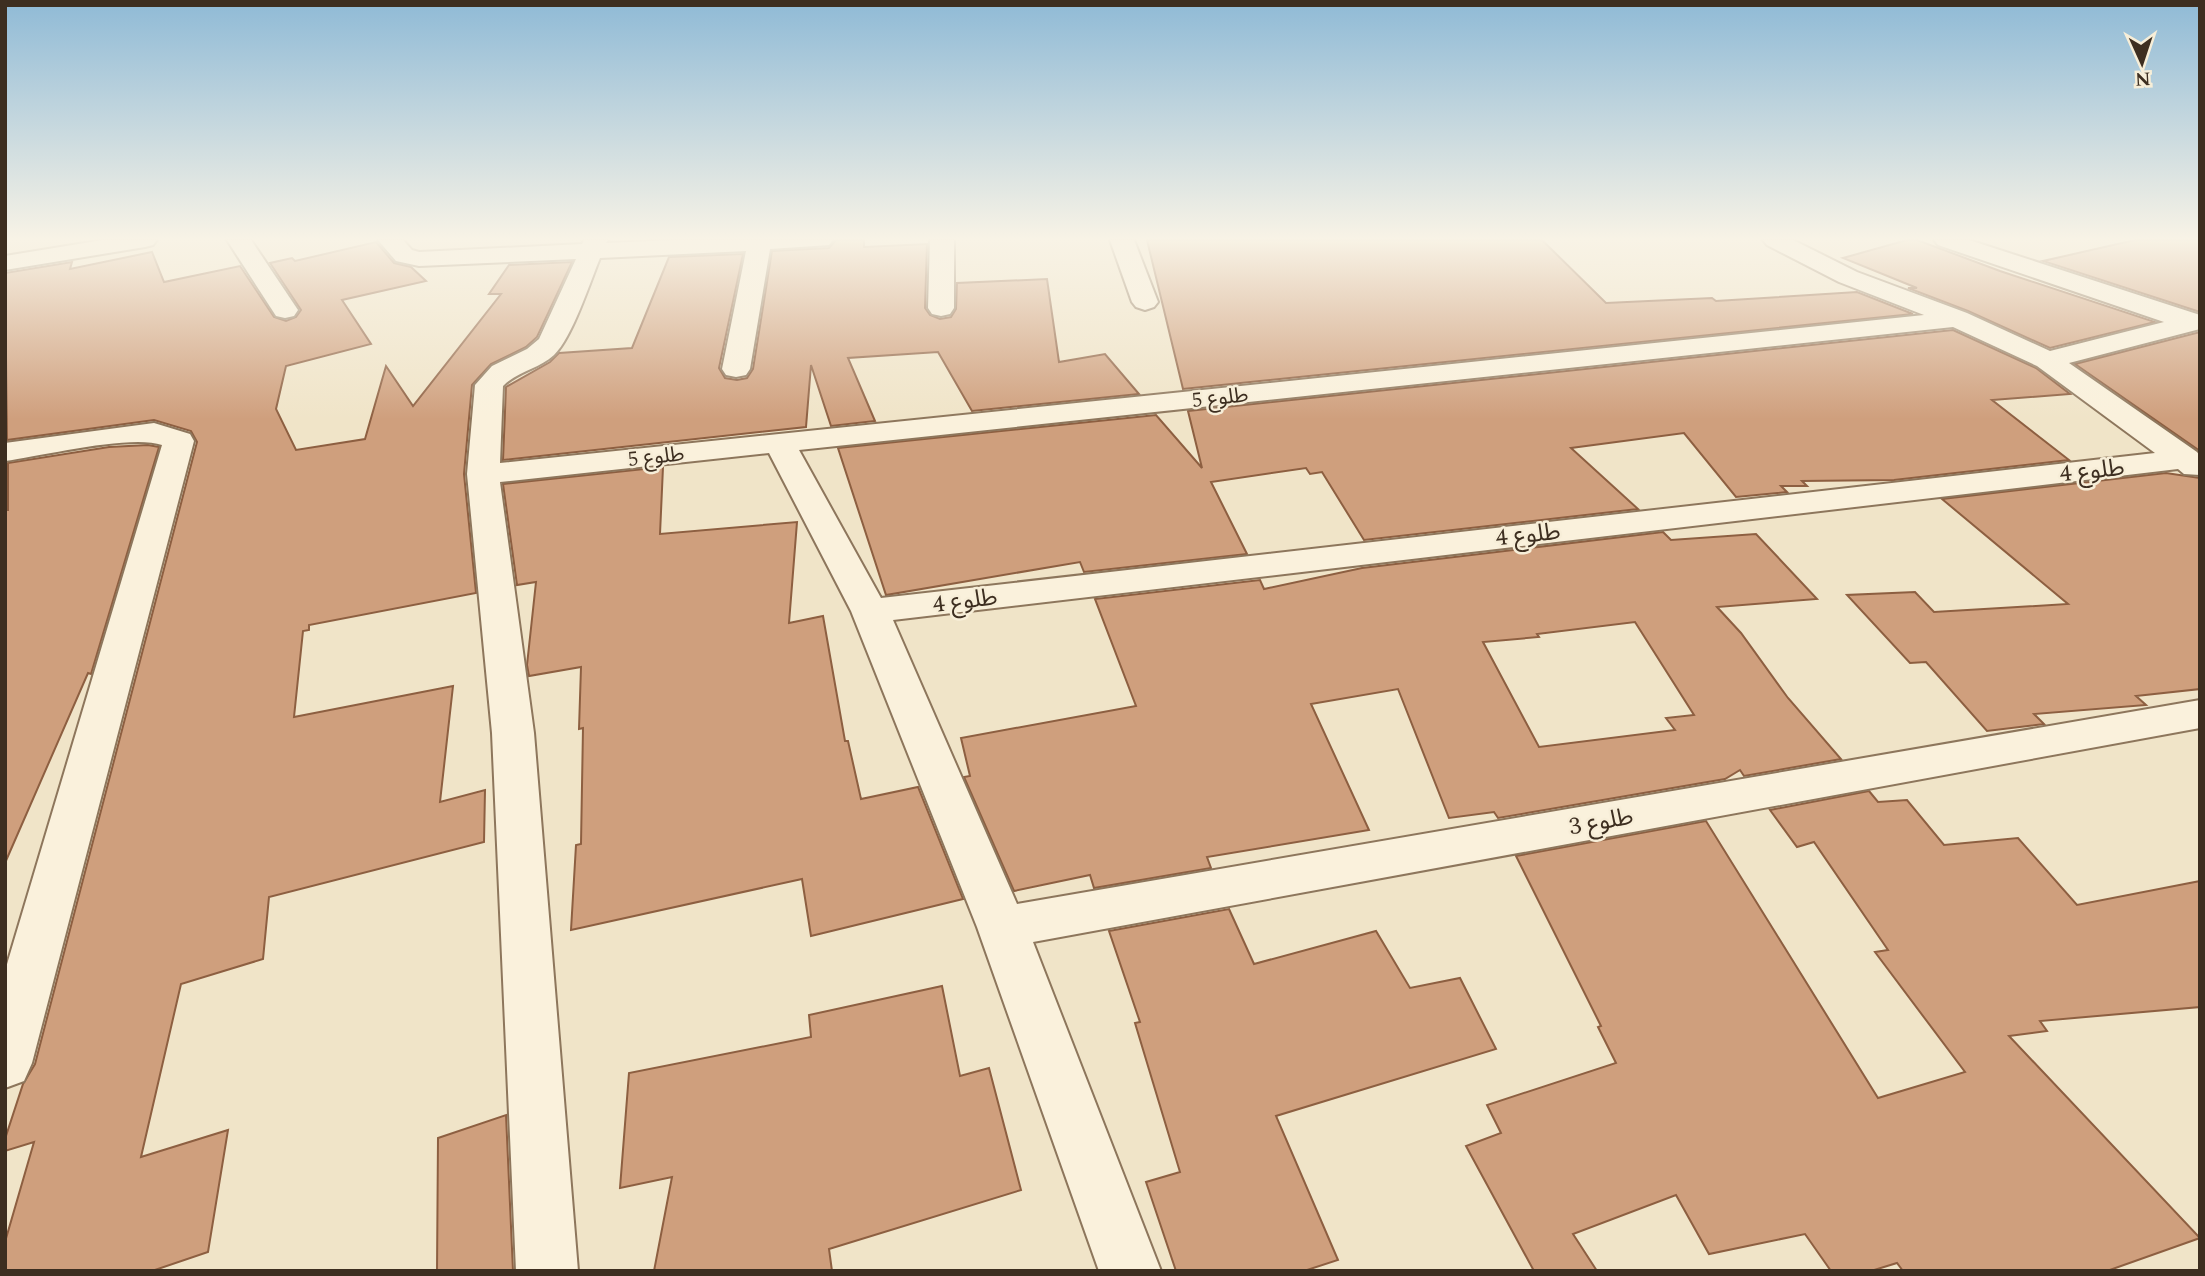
<svg xmlns="http://www.w3.org/2000/svg" width="2205" height="1276" font-family="Spectral,'Noto Sans Arabic',serif">
<rect width="100%" height="100%" fill="#f0e4c8"/>
<g fill="#cf9f7d" stroke="#8d5f41" stroke-width="2" fill-rule="evenodd">
<path d="M836 240H864V247L927 244 925 308 930 315 940 319 951 317 956 309 957 283 1047 279 1059 362 1105 354 1139 394 972 411 938 352 848 358 875 421 831 426 811 365 806 427 503 460 506 387 550 362 559 353 632 348 669 257 743 254 719 368 725 378 737 380 747 378 753 369 772 251 829 248Z"/>
<path d="M1147 240H1542L1606 303 1712 298 1716 301 1857 292 1913 314 1183 389Z"/>
<path d="M1907 240H1917L2000 271 2155 322 2050 348 1968 311 1908 288H1917L1843 258Z"/>
<path d="M2135 240H2200V312L2043 261Z"/>
<path d="M376 242 394 263 411 267 426 281 342 300 371 344 286 366 276 409 296 450 365 439 386 366 413 406 501 294H489L509 265 572 262 537 337 526 347 491 364 472 385 464 474 476 593 309 625V630L303 631 294 717 453 686 440 802 485 790 484 842 269 897 263 959 181 984 141 1157 228 1130 208 1252 152 1271H5V1242L34 1142 5 1151V1139L23 1084 35 1064 197 442 191 431 154 420 7 440 5 273 72 262 70 269 152 252 164 282 240 266 274 317 286 321 296 317 301 310 270 263 292 258 295 261Z"/>
<path d="M1953 330 2036 368 2070 394 1992 400 2069 460 1894 480 1802 481 1807 486H1781L1787 492 1736 497 1684 433 1571 448 1638 509 1364 540 1322 472 1310 474 1306 468 1211 482 1247 554 1084 572 1080 562 886 595 838 448 1156 415 1202 468 1188 411Z"/>
<path d="M2200 332V451L2075 364Z"/>
<path d="M148 445 159 447 91 674 88 673 5 863V510H8V463L109 447Z"/>
<path d="M663 467 660 534 797 522 789 623 823 616 845 741H848L861 799 918 787 963 899 811 936 802 879 571 930 576 845 581 844 583 728 579 729 581 667 529 676 527 665 536 582 517 585 503 484Z"/>
<path d="M2166 473 2200 478V689L2136 696 2146 705 2034 714 2044 724 1987 731 1926 662 1910 663 1847 595 1915 592 1934 612 2068 604 1942 499Z"/>
<path d="M1663 532 1671 540 1756 534 1817 599 1717 607 1741 633 1788 698 1841 759 1744 776 1740 770 1725 779 1498 818 1494 812 1449 818 1398 689 1311 704 1369 830 1207 857 1211 868 1094 888 1090 875 1014 891 964 777 970 776 961 738 1136 706 1095 599 1260 580 1264 589 1362 568ZM1635 622 1694 715 1666 718 1675 730 1539 747 1483 642 1539 637 1537 634Z"/>
<path d="M1869 791 1878 802 1907 800 1944 845 2018 838 2077 905 2200 881V1007L2040 1021 2047 1031 2009 1036 2200 1238 2107 1271H1903L1897 1263 1871 1271H1831L1805 1234 1709 1254 1676 1195 1573 1234 1597 1271H1534L1466 1146 1501 1133 1487 1105 1616 1063 1598 1027 1601 1026 1516 856 1706 821 1878 1098 1965 1072 1875 952 1888 950 1814 842 1797 847 1770 810Z"/>
<path d="M1229 909 1254 964 1376 931 1410 988 1460 978 1496 1049 1276 1116 1338 1260 1304 1271H1176L1146 1182 1180 1172 1135 1023 1140 1022 1109 931Z"/>
<path d="M942 986 960 1076 989 1068 1021 1190 829 1249 832 1271H654L672 1177 620 1188 629 1073 811 1037 809 1015Z"/>
<path d="M506 1115 513 1271H437L438 1138Z"/>
</g>
<g fill="none" stroke-linecap="round" stroke-linejoin="round">
<g stroke="#8d765c" stroke-width="4">
<g id="minor">
<path d="M103 240H157L153 245 145 247 5 270V256Z"/>
<path d="M227 240H251L298 310 294 316 285 318 276 316Z"/>
<path d="M378 240H403L412 250 419 252 582 244 584 240H608L606 243 674 240H833L829 245 770 249 750 369 746 375 736 377 726 375 722 369 746 251 600 258C590 282 572 338 554 355 539 369 518 371 503 386L500 463 1924 315 1839 282 1767 245 1763 240H1793L1857 272 1967 313 2050 351 2164 322 1938 245 1934 240H1969L2200 315V329L2069 363 2197 452 2200 456V475L2184 474 2178 469 893 620 1017 904 2200 700V728L1033 942 1161 1271H1099L977 927 851 611 769 453 500 482 534 733 578 1271H516L492 733 467 474 475 385 492 366 527 349 539 339 576 259 419 266 396 261ZM1953 327 2037 366 2155 453 881 598 799 450Z"/>
<path d="M930 240H954V308L950 314 941 316 932 314 928 308Z"/>
<path d="M1110 240H1134L1158 302 1154 307 1145 310 1136 307 1132 302Z"/>
<path d="M154 423 190 434 194 441 32 1063 24 1081 5 1088V971L162 445C131 434 42 456 5 461V443Z"/>
</g>
</g>
<use href="#minor" fill="#faf1dc" fill-rule="evenodd"/>
</g>
<linearGradient id="sky" x2="0" y2="1"><stop stop-color="#8fbad6"/><stop offset="0.57" stop-color="#f8f3e6"/><stop offset="1" stop-color="#f8f3e6" stop-opacity="0"/></linearGradient>
<rect width="2205" height="419" fill="url(#sky)"/>
<g text-anchor="middle" stroke-width="5" stroke-linejoin="round" paint-order="stroke">
<g font-size="21" fill="#3d2e20" stroke="#f7eed8">
<text transform="translate(1220 397) rotate(-6)" y="7">طلوع 5</text>
<text transform="translate(656 456) rotate(-6)" y="7">طلوع 5</text>
</g>
<g font-size="24" fill="#3d2e20" stroke="#f7eed8">
<text transform="translate(2092 470) rotate(-6)" y="8">طلوع 4</text>
<text transform="translate(1528 534) rotate(-6)" y="8">طلوع 4</text>
<text transform="translate(965 600) rotate(-7)" y="8">طلوع 4</text>
<text transform="translate(1601 821) rotate(-10)" y="8">طلوع 3</text>
</g>
</g>
<rect width="2205" height="1276" fill="none" stroke="#3d2e20" stroke-width="14"/>
<g transform="translate(2142 63) rotate(177)" stroke="#f7eed8" stroke-width="5" paint-order="stroke">
<path d="M0-5L12 26L0 18L-12 26Z" fill="#3d2e20"/>
<text y="-10" font-size="19" font-weight="bold" text-anchor="middle" fill="#3d2e20">N</text>
</g>
</svg>
